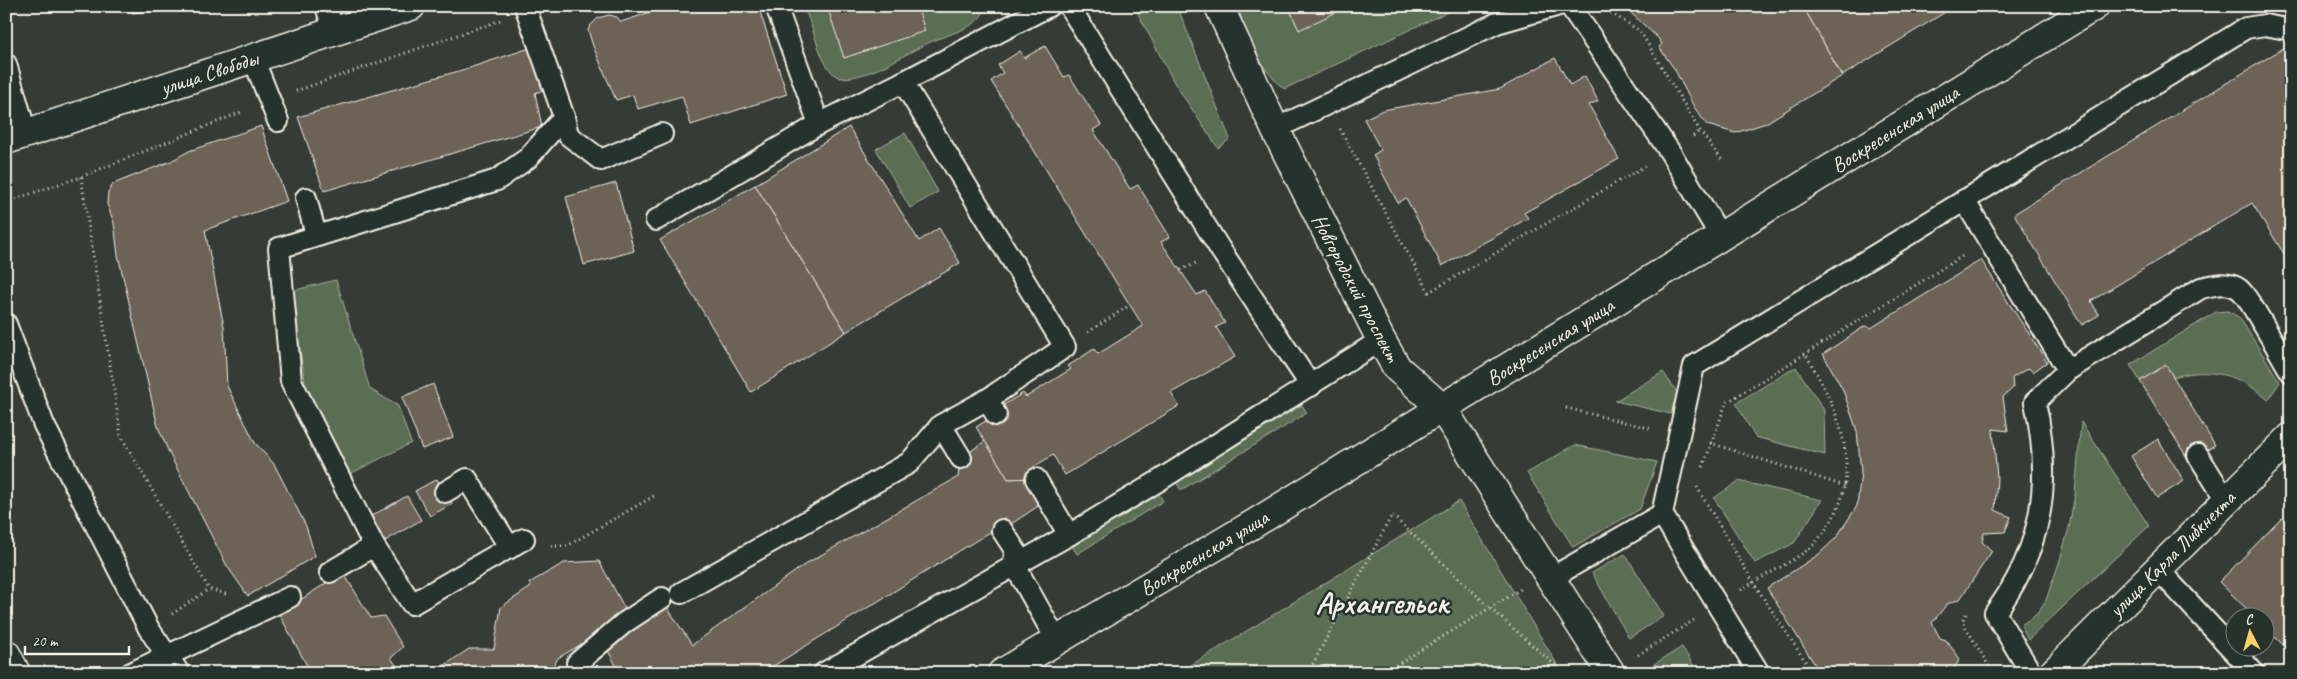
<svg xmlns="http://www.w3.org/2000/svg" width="2297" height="679" font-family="Caveat,sans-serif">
<rect width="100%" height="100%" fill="#343c35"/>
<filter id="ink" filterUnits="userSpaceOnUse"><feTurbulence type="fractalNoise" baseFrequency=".02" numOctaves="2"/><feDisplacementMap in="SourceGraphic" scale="10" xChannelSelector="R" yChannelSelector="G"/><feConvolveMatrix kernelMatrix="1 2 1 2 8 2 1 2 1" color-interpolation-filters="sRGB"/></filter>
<g filter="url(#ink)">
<g fill="#5a6e52" stroke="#a7b09d">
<path d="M802 6H988C984 13 977 22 970 26 955 34 939 37 924 45 898 58 870 78 840 78 818 68 816 27 802 6Z"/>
<path d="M1134 6H1177L1230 139 1218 148 1175 84Z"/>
<path d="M1239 6H1460L1284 89C1261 69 1243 38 1239 6Z"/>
<path d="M905 133 938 192 910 208 876 149Z"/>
<path d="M336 280 370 389 398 406 411 443 348 475 306 389 291 291Z"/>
<path d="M2228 311 2240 318 2280 382 2268 400C2240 374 2210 367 2173 377L2166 365 2140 381 2130 365 2216 312Z"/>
<path d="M1796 367 1824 410 1825 455 1755 437 1736 403Z"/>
<path d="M1663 372 1677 392 1671 414 1615 401Z"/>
<path d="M1302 405 1307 413 1181 490 1176 482Z"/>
<path d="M2081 422 2149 526 2028 640 2021 625 2037 614 2046 600 2059 563 2069 528 2075 494Z"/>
<path d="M1575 445 1657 462 1640 509 1573 547 1527 473Z"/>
<path d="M1739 481 1822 500 1794 543 1755 563 1714 498Z"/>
<path d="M1158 493 1163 501 1077 554 1072 546Z"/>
<path d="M1459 501 1558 666 1547 673H1178Z"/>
<path d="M1625 554 1664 616 1629 638 1592 573Z"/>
<path d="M1682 647 1698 673H1644L1643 671Z"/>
</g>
<g fill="#6d6257" stroke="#f4f1e8">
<path d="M123 6H166L164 10 133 13Z"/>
<path d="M669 6H758L787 94 691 125 682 96 638 109 633 95 616 100 593 46 588 30 591 25 598 18 609 15 617 17 621 22Z"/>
<path d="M827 6H917L925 31 844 58Z"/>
<path d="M1288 6H1349L1299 30Z"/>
<path d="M1619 6H1733L1737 14 1749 6H1803L1842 76 1766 123 1735 133 1707 125 1694 107 1675 70 1659 47 1662 44 1658 38 1631 13Z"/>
<path d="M1803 6H1955L1842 76Z"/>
<path d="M2290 44 2291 265 2252 203 2091 301 2099 315 2082 325 2014 214Z"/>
<path d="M1045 46 1064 77 1069 75 1101 125 1093 130 1130 189 1138 185 1170 237 1161 242 1197 295 1205 291 1225 323 1216 327 1235 357 1171 393 1179 406 1065 475 1053 455 1032 468 1036 479H1008L976 427 999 413 997 409 1023 393 1026 397 1071 369 1068 366 1094 349 1098 354 1143 326 991 81 1003 73 998 65 1020 51 1024 58Z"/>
<path d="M533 47 546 89 535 93 542 127 324 191 298 117 469 68Z"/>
<path d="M1555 58 1570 85 1585 76 1598 101 1589 105 1619 159 1524 213 1528 218 1442 266 1406 198 1398 203 1384 176 1373 155 1381 150 1364 119 1383 110 1500 89Z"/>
<path d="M261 126 287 201 205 230 224 327 227 386 255 443 274 464 306 526 315 556 248 596 227 566 170 455 158 427 118 255 114 223 107 204 108 192 113 184 171 161 189 151Z"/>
<path d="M849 127 919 241 939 228 960 263 846 332 755 185Z"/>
<path d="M616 183 634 251 584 265 566 197Z"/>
<path d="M755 185 846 332 751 392 660 240Z"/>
<path d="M1981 260 2047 362 2033 372 2028 368 2012 378 2013 388 2003 397 2008 431 1993 429 1997 478 1995 510 2011 517 2005 532 1984 533 1982 542 1992 551 1960 599 1947 604 1932 623 1940 638 1946 640 1960 659 1955 667 1959 673H1820L1767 588 1818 555 1836 538 1857 506 1861 472 1857 431 1843 390 1823 354 1865 326 1871 328Z"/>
<path d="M2166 365 2215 445 2189 461 2140 381Z"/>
<path d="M433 384 453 437 422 449 402 397Z"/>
<path d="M2158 439 2184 481 2157 498 2131 456Z"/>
<path d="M985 441 1008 479 1032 478 1043 503 1002 530 990 532 762 673H620L605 645 663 601 692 645 807 563 958 477 961 458Z"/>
<path d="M437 479 452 504 430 516 415 491Z"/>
<path d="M407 496 421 520 380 544 366 519Z"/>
<path d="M2282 518 2291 526V652L2264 627V616H2254L2219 582Z"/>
<path d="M599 561 629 616 558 658 549 673H433L469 649H494L501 607 531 587 529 583 564 563Z"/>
<path d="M343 572 371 618 384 616 403 647 391 658 402 673H311L279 614Z"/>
</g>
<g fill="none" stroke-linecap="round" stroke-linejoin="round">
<g stroke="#f4f1e8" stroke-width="24">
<g id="lane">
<path d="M326 6 334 32"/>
<path d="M776 6 819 124 903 82"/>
<path d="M1069 6 1220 249 1311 386"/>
<path d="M1570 6 1670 152 1721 237"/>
<path d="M253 58 278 121"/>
<path d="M6 64 26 133"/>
<path d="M564 117 568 135 601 160 662 134"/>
<path d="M1275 129 1497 23 1556 6"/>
<path d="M306 198 316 235"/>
<path d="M1964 200 2068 370"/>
<path d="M656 220 819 124"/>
<path d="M6 324 44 425 149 629 179 673"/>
<path d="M988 399 996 415"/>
<path d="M941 425 961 458"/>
<path d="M2198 455 2226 500"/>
<path d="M1036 479 1069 535"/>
<path d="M445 492 467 479 510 548"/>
<path d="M1002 530 1015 550 1014 564 1057 641"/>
<path d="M524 539 412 604 374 546 291 381 279 248 497 180 528 158 564 117 525 6"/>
<path d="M2157 568 2254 673"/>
<path d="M330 572 374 546"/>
<path d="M1551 578 1662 514"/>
<path d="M681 593 909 463 941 425 988 399 1065 347 903 82 1049 6"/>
<path d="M131 673 290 597"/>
<path d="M583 673 577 663 624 623 662 598"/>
<path d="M824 673 1069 535 1160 480 1381 340"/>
<path d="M1759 673 1662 514 1694 366 2246 28 2265 25 2291 30"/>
<path d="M2031 673 1995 613C2044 547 2052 480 2035 402L2068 370 2201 288C2214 285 2228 281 2239 289 2248 295 2282 358 2291 372"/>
</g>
</g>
<g stroke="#f4f1e8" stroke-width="31">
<g id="street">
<path d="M1219 6 1275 129 1381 340 1397 368 1442 408 1611 673"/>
<path d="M6 140 411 6"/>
<path d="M2053 673 2291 437"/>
</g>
</g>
<g stroke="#f4f1e8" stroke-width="31">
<g id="primary">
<path d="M6 654 16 673"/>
<path d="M1002 673 1255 523 2095 6"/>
</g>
</g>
<g stroke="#f4f1e8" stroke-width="3" stroke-dasharray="1 4" stroke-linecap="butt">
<path d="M1611 13 1640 31 1700 131 1722 160"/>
<path d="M296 91 501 20"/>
<path d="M1340 129 1429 292 1645 166"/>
<path d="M1693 136 1700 131"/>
<path d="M81 177 121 436 209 589 229 595"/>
<path d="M6 202 81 177 244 111"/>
<path d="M1181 270 1196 263"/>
<path d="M1088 332 1130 305"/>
<path d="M1566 408 1653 429"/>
<path d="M1710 443 1845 486"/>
<path d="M1703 467 1726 403 1964 255"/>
<path d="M1697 487 1753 582 1813 673"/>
<path d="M551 546H567L654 496"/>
<path d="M1741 590C1763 576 1789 564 1810 548 1819 540 1827 528 1833 518 1864 462 1834 402 1805 353"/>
<path d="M172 614 209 589"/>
<path d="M1966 614 1962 621 1993 673"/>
<path d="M1638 655 1694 620"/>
<path d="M1308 673 1392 515 1490 608 1564 673"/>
<path d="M1383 673 1521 589"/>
</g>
<use href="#lane" stroke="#26332d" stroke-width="20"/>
<use href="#street" stroke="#26332d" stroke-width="28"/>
<use href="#primary" stroke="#26332d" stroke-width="28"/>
</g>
</g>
<g text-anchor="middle" stroke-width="5" stroke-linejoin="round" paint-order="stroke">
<g font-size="21" fill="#f4f1e8" stroke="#26332d">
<text transform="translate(209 73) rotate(-18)" y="7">улица Свободы</text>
<text transform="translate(1895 129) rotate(-32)" y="7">Воскресенская улица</text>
<text transform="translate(1356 288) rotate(62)" y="7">Новгородский проспект</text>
<text transform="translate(1550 342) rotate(-32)" y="7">Воскресенская улица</text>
<text transform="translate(1204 553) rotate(-31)" y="7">Воскресенская улица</text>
<text transform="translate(2172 554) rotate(-45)" y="7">улица Карла Либкнехта</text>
</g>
<g font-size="31" font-weight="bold" fill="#f4f1e8" stroke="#26332d">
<text x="1382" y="613">Архангельск</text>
</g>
</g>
<rect width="2297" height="679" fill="none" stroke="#26332d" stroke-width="25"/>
<rect x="12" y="12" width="2272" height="654" fill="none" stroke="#f4f1e8" stroke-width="2" filter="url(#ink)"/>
<g transform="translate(2250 632) rotate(354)"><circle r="24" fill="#26332d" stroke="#787f78"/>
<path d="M0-4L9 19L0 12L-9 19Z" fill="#ffd166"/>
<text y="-8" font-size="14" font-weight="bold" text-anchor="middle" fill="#f4f1e8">С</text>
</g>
<path d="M25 646v8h104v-8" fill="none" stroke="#f4f1e8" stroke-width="2.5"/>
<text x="32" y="646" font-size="15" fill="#f4f1e8" stroke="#26332d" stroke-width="4" paint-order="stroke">20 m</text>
</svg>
